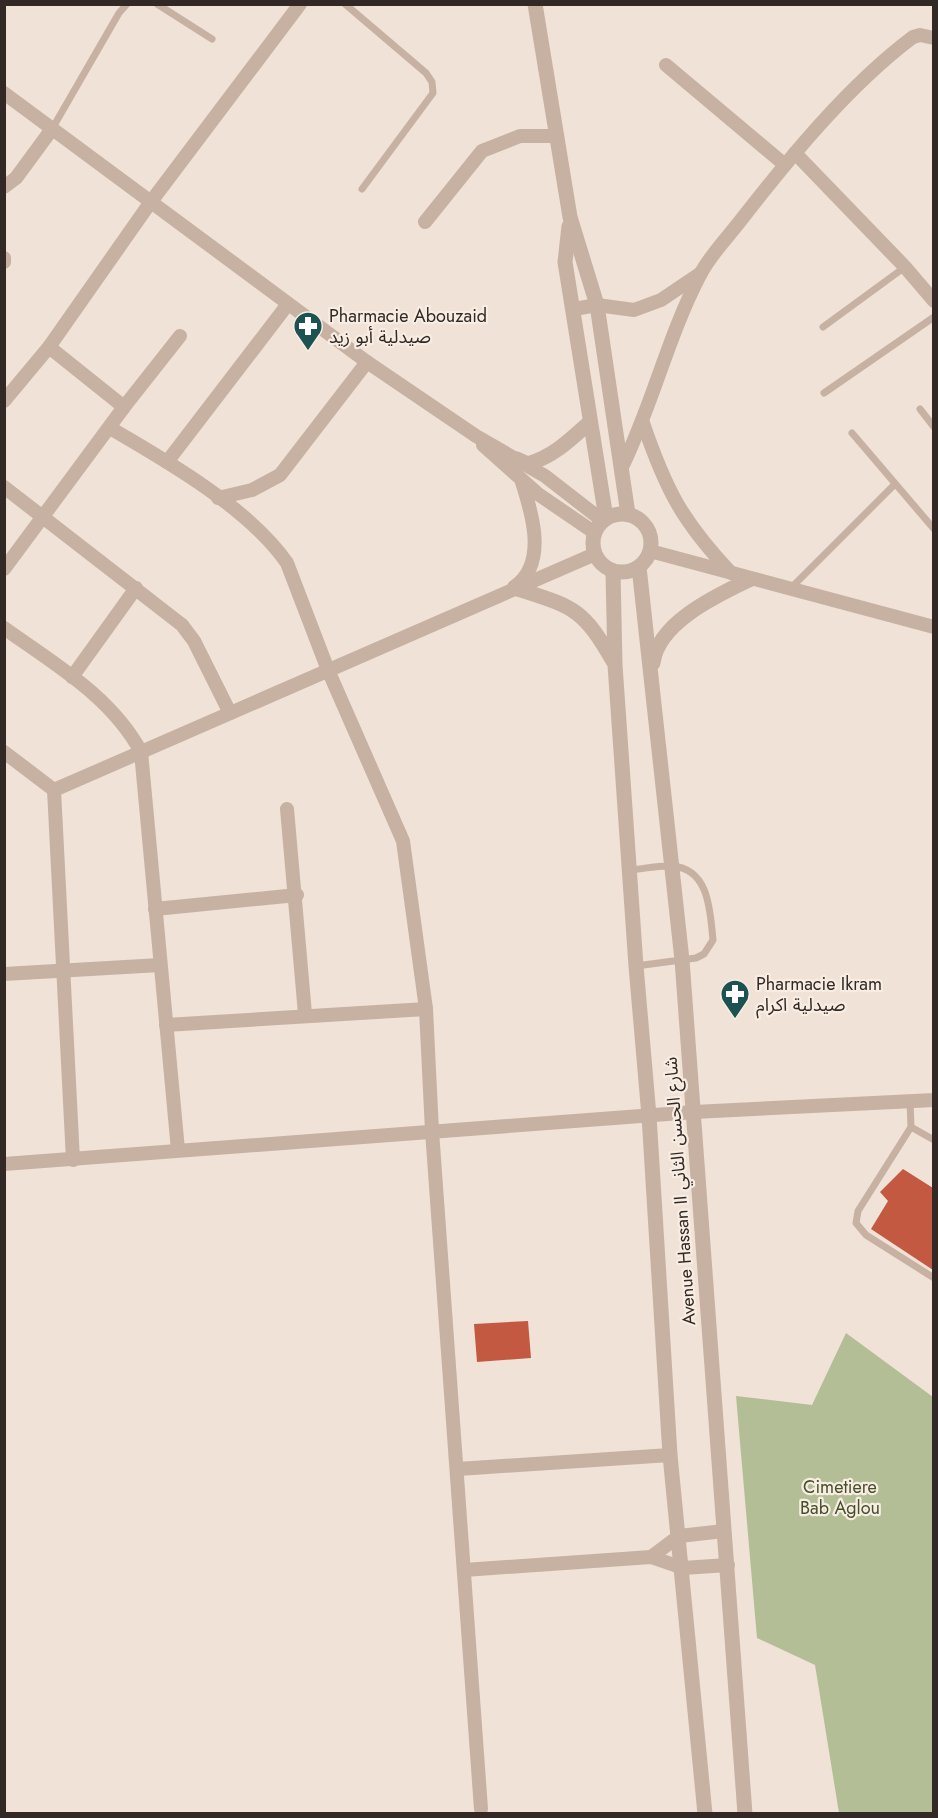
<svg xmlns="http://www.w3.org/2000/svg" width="938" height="1818" font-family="Jost,'Noto Sans Arabic',sans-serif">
<rect width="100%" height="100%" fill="#f0e2d6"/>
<path fill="#b3be97" d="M846 1333 933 1397V1813H839L815 1665 757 1638 736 1396 812 1405Z"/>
<g fill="#c35941">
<path d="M903 1169 933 1188V1270L871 1229 888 1201 880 1192Z"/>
<path d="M528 1321 531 1358 477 1362 474 1324Z"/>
</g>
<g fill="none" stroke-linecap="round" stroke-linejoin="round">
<g stroke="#c7b1a3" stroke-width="7">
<path d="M157 4 212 39"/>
<path d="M345 4 426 73 432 82 433 93 362 189"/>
<path d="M52 129 119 13 127 4"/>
<path d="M823 327 905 267"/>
<path d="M824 393 934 317"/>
<path d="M920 409 934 427"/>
<path d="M852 433 934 529"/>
<path d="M791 588 895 484"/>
<path d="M630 870C643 869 659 865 672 866 710 869 710 912 713 940L704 954 696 958 636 966"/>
<path d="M910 1102 911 1127 858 1211 856 1223 866 1235 934 1278"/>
<path d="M911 1127 934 1140"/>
</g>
<g stroke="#c7b1a3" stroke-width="14">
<path d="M666 65 785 165"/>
<path d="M4 93 367 362 476 436 545 476 603 521"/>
<path d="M795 153 905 267 934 301"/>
<path d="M4 187 16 178 52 129"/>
<path d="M425 222 482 151 520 136H557"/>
<path d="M4 258V262"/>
<path d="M574 309 597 305 634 310 661 300 701 273"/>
<path d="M49 347 124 407"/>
<path d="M4 401 49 347 150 203 300 4"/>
<path d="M643 423C666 490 682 521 731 573"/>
<path d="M110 428C167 461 250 509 287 563L328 670 403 841 426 1009 432 1131 481 1809"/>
<path d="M483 445 538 494 595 533"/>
<path d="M167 462 288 304"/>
<path d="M623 465C653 403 668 336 700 275 710 255 728 237 741 220 790 157 849 85 913 37L920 35 934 38"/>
<path d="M4 487 182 625 194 641 230 713"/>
<path d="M218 498 252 490 280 475 367 362"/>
<path d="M650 551 934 627"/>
<path d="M4 569 124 407 180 336"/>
<path d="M514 587C548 564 532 513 522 482"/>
<path d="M4 628C54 664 111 696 141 752L178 1150"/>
<path d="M72 677 136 588"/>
<path d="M4 752 54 790"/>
<path d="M54 790 595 554"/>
<path d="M54 790 73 1160"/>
<path d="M287 809 305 1014"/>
<path d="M155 909 297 895"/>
<path d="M4 974 160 965"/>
<path d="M166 1025 426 1009"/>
<path d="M4 1164 694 1112 934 1100"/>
<path d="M458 1469 670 1455"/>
<path d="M651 1557 679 1536 724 1531"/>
<path d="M464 1570 651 1557 683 1568 728 1565"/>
</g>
<g stroke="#c7b1a3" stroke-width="15">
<path d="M535 4 570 217 597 305 628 514"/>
<path d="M569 226 565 262 606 518"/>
<path d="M517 459 528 464C554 456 570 440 590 422"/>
<circle cx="622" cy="543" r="29"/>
<path d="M639 567 682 960 745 1814"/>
<path d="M613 571 615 665 636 966 649 1116 670 1455 705 1814"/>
<path d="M515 588C573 607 582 607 613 661"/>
<path d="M653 663C658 622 718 595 751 579"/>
</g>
</g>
<defs>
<g id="pharmacy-pin" transform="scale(1.5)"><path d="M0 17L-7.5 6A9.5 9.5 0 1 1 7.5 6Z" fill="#1c5252" stroke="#f8ede2"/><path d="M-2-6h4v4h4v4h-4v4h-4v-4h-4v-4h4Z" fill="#fff"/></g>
</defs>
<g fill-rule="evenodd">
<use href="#pharmacy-pin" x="308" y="326"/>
<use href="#pharmacy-pin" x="735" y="994"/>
</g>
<g text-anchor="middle" stroke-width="4.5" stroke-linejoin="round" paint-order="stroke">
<g font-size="18" fill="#322825" stroke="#f8ede2" text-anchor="start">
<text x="329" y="322">Pharmacie Abouzaid<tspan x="329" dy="21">صيدلية أبو زيد</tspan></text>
<text x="756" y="990">Pharmacie Ikram<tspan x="756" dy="21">صيدلية اكرام</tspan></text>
</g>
<g font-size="18" fill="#322825" stroke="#f8ede2">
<text transform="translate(680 1191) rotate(-94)" y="6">Avenue Hassan II شارع الحسن الثاني</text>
</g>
<g font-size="18" fill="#445029" stroke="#f8ede2">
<text x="840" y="1493">Cimetiere<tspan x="840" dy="21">Bab Aglou</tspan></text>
</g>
</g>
<rect width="938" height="1818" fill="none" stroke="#322825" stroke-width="12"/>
</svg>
